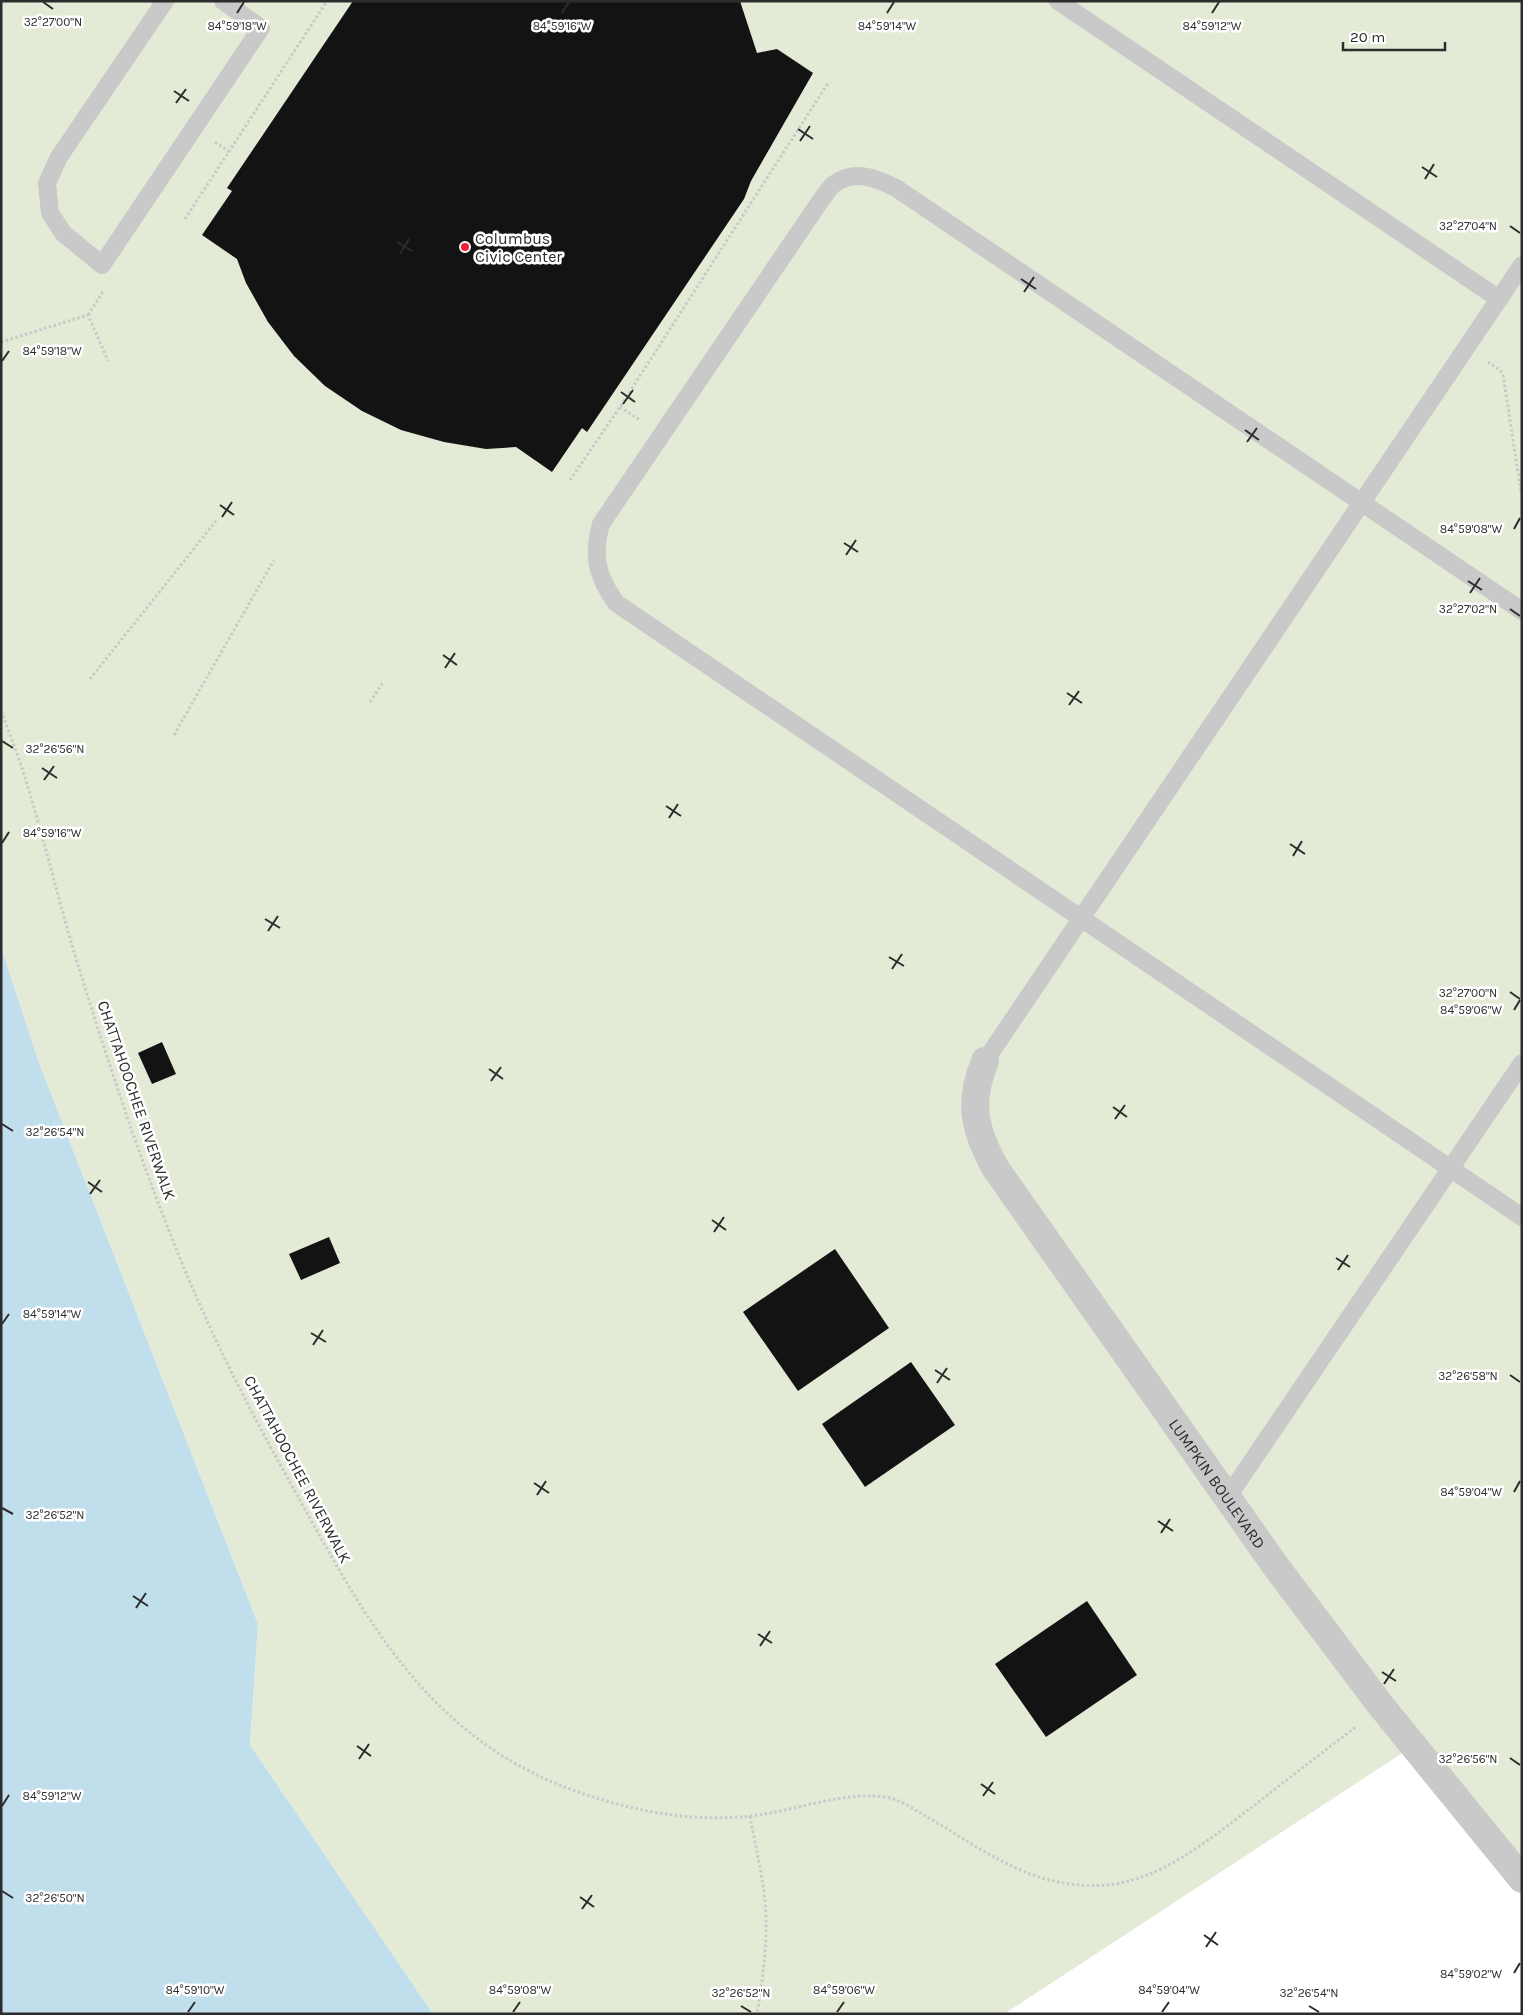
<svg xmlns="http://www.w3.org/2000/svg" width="1523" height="2015" font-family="Karla,sans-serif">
<rect width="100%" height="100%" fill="#fff"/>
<path fill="#e3ebd7" d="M1 1H1522V1879L1413 1746 1004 2014H433L250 1745 258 1624 39 1063 1 947Z"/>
<path fill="#c1deed" d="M1 947 39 1063 258 1624 250 1745 433 2014H1Z"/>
<g fill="#131313">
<path d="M353 1H740L757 53 777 49 813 73 751 181 744 199 587 432 582 428 552 472 516 447 486 449 444 442 401 430 362 411 325 386 294 356 268 322 246 283 237 259 202 235 232 191 227 188Z"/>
<path d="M162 1042 176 1074 152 1084 138 1053Z"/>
<path d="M329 1237 340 1263 301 1280 289 1254Z"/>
<path d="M835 1249 889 1328 798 1391 743 1312Z"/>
<path d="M911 1362 955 1425 865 1487 822 1424Z"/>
<path d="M1087 1601 1137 1675 1046 1737 995 1664Z"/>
</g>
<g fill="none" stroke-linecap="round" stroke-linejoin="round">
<g stroke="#c9c9c9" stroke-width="3" stroke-dasharray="2.5 2.5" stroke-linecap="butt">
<path d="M215 142 230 152"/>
<path d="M185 219 327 1"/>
<path d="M88 315 104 290"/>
<path d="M1 342 88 315 108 361"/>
<path d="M1488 362 1500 370 1503 375 1521 492"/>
<path d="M620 407 640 420"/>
<path d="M570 480 620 407 828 83"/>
<path d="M90 679 216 521"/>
<path d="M370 702 383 682"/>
<path d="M1 711C10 734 19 758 26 781 43 835 56 890 72 945 89 1002 108 1060 127 1117 149 1180 173 1244 200 1305 231 1376 269 1445 307 1513 371 1629 432 1734 562 1786 626 1811 701 1826 770 1813 808 1806 847 1792 885 1797 899 1799 912 1808 924 1815 957 1834 989 1857 1025 1872 1057 1885 1096 1890 1129 1881 1175 1869 1219 1832 1256 1804 1289 1778 1323 1752 1357 1726"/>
<path d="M174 735 274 560"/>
<path d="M750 1816C756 1850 765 1884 766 1918 767 1951 762 1982 757 2014"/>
</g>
<g stroke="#c9c9c9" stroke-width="18">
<path d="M165 1 59 157 47 183 50 213 63 233 102 265 261 28 223 1"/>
<path d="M1058 1 1499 299"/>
<path d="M1522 611 896 188C876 178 855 169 834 184 829 188 825 195 821 200L601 524C592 556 597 576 616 603L1522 1217"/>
<path d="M985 1061 1522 265"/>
<path d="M1227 1498 1522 1063"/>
</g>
<path stroke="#c9c9c9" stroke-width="28" id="s1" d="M985 1061C968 1103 974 1130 996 1169L1277 1568 1382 1707 1522 1879"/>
</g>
<path fill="none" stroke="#2c2c2c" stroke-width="2" d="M43 2 53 9M237 13 244 2M562 13 569 2M887 13 894 2M1212 13 1219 2M174 91 189 101M176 103 186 89M798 129 813 139M800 141 810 126M1422 167 1437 177M1425 179 1434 164M1510 226 1520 233M397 242 412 251M400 254 409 239M1021 279 1036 289M1024 292 1034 277M2 361 9 351M621 392 635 402M623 404 633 390M1245 430 1259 440M1247 442 1257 428M220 505 234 515M222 517 232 502M1514 529 1520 518M844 543 858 552M846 555 856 540M1468 581 1482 590M1470 593 1480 578M1510 609 1520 616M443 655 457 665M445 668 455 653M1067 693 1082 703M1069 705 1079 691M2 741 13 748M42 768 57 778M44 780 54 766M666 806 681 816M669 818 678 804M2 843 9 832M1290 844 1305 854M1293 856 1302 841M265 919 280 928M268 931 278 916M889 957 904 966M892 969 902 954M1510 992 1520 999M1514 1010 1520 1000M489 1069 503 1079M491 1081 501 1067M1113 1107 1127 1117M1115 1119 1125 1105M2 1124 13 1131M88 1182 102 1192M90 1194 100 1180M712 1220 726 1230M714 1232 724 1217M1336 1258 1350 1267M1338 1270 1348 1255M2 1324 9 1314M311 1333 326 1342M313 1345 323 1330M935 1370 950 1380M1510 1375 1520 1382M937 1383 947 1368M534 1483 549 1493M1514 1492 1520 1481M537 1495 546 1481M2 1508 13 1514M1158 1521 1173 1531M1161 1533 1170 1519M133 1596 148 1606M136 1608 146 1593M758 1634 772 1643M760 1646 770 1631M1382 1672 1396 1681M1384 1684 1394 1669M357 1746 371 1756M1510 1758 1520 1765M359 1759 369 1744M981 1784 995 1794M983 1796 993 1782M2 1806 9 1795M2 1891 13 1898M580 1897 594 1907M582 1909 592 1895M1204 1935 1218 1945M1206 1947 1216 1932M1514 1973 1520 1963M741 2006 751 2012M1309 2006 1319 2012M188 2012 195 2002M513 2012 520 2002M837 2012 844 2002M1162 2012 1169 2002"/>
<circle fill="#f11f3a" stroke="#fff" stroke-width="2" cx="465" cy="247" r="5"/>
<g text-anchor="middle" stroke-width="5" stroke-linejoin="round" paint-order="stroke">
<g font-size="16" fill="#2c2c2c" stroke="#fff" text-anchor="start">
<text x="475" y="244">Columbus<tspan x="475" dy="18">Civic Center</tspan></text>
</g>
<g font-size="16" fill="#2c2c2c" stroke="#fff">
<text transform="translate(137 1100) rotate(71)" y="6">CHATTAHOOCHEE RIVERWALK</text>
<text transform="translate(298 1469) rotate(62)" y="6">CHATTAHOOCHEE RIVERWALK</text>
<text dy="6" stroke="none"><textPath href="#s1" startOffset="498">LUMPKIN BOULEVARD</textPath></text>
</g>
</g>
<g font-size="12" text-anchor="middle" fill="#2c2c2c" stroke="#fff" stroke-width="5" stroke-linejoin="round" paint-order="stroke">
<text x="53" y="26">32°27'00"N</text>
<text x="237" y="30">84°59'18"W</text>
<text x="562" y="30">84°59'16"W</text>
<text x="887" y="30">84°59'14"W</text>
<text x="1212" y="30">84°59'12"W</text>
<text x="1468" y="230">32°27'04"N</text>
<text x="52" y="355">84°59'18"W</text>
<text x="1471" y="533">84°59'08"W</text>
<text x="1468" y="613">32°27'02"N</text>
<text x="55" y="753">32°26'56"N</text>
<text x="52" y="837">84°59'16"W</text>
<text x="1468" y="997">32°27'00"N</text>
<text x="1471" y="1014">84°59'06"W</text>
<text x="55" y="1136">32°26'54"N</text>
<text x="52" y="1318">84°59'14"W</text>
<text x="1468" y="1380">32°26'58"N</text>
<text x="1471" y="1496">84°59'04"W</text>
<text x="55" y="1519">32°26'52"N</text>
<text x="1468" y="1763">32°26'56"N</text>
<text x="52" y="1800">84°59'12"W</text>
<text x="55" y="1902">32°26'50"N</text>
<text x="1471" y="1978">84°59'02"W</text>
<text x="195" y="1994">84°59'10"W</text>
<text x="520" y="1994">84°59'08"W</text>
<text x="844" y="1994">84°59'06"W</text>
<text x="1169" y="1994">84°59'04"W</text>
<text x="741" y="1997">32°26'52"N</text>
<text x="1309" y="1997">32°26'54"N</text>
</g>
<rect width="1523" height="2015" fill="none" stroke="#2c2c2c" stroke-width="5"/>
<path d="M1343 42v8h102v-8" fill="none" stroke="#2c2c2c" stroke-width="2.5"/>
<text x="1350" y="42" font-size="15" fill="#2c2c2c" stroke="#ffffff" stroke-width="4" paint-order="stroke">20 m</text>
</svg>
